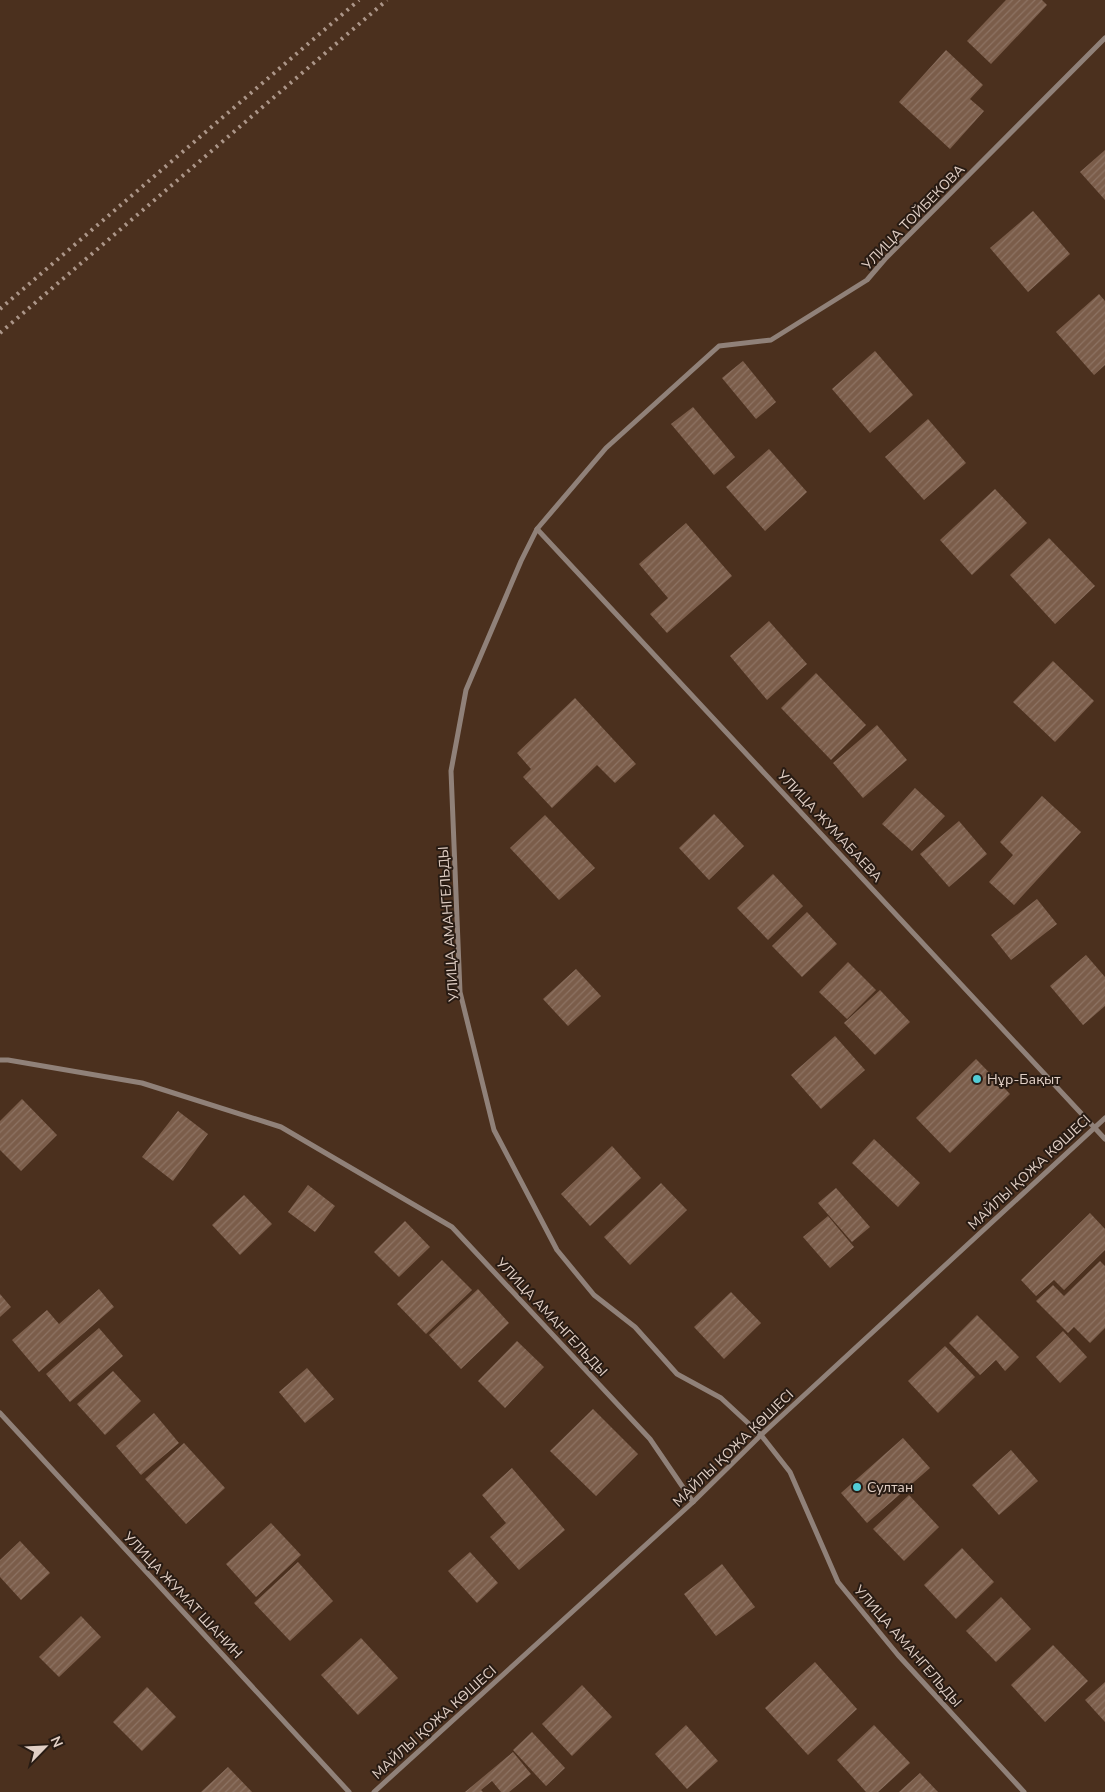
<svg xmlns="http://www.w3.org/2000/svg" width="1105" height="1792" font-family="'Nunito Sans',sans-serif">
<defs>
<pattern id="building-hatch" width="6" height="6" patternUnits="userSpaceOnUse" patternTransform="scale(1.25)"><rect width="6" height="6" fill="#7b5d4a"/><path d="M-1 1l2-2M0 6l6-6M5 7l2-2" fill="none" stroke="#8d7363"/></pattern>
</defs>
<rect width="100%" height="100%" fill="#4b301e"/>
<g fill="url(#building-hatch)">
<path d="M1006 0H1042L1047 5 991 64 967 41Z"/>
<path d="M946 50 983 85 970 99 984 111 950 149 899 102Z"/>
<path d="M1105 150V200L1080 172Z"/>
<path d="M1033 211 1070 254 1028 292 990 248Z"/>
<path d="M1099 294 1105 301V365L1094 375 1056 332Z"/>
<path d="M875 351 913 395 870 433 832 389Z"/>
<path d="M743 361 776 402 756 419 722 378Z"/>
<path d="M693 407 735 457 714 475 671 424Z"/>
<path d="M928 419 966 463 924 500 885 457Z"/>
<path d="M769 449 807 492 765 531 726 487Z"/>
<path d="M995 489 1027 523 972 575 940 540Z"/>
<path d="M686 523 732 576 667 633 650 614 668 598 639 564Z"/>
<path d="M1049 538 1095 586 1055 624 1010 575Z"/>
<path d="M769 621 807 664 767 700 730 656Z"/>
<path d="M1053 661 1094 701 1055 742 1013 702Z"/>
<path d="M816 673 866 725 831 760 781 708Z"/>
<path d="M575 698 636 764 615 783 597 765 552 808 523 777 531 769 517 753Z"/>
<path d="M877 725 907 760 863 798 833 763Z"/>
<path d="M915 788 945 816 912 851 882 824Z"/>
<path d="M1042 796 1081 832 1014 905 989 882 1013 855 1000 842Z"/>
<path d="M714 814 744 846 709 880 679 848Z"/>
<path d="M545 815 595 868 559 900 510 848Z"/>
<path d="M959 821 987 854 949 887 920 854Z"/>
<path d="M773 874 803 906 768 940 737 908Z"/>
<path d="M1037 899 1057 924 1011 960 991 935Z"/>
<path d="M807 912 837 944 802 977 772 946Z"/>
<path d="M1086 955 1105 977V1006L1083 1025 1050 986Z"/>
<path d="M848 962 876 990 847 1019 819 992Z"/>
<path d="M576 969 601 996 568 1026 543 999Z"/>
<path d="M880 990 910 1022 875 1055 844 1023Z"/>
<path d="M835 1036 865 1070 821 1109 791 1075Z"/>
<path d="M976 1059 1010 1094 950 1153 916 1118Z"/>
<path d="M22 1099 57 1135 21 1171 0 1150V1121Z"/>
<path d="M178 1111 208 1134 173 1181 142 1157Z"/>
<path d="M874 1139 920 1183 898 1207 852 1163Z"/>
<path d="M612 1146 641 1178 590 1226 561 1194Z"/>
<path d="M661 1183 687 1210 630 1265 604 1237Z"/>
<path d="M308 1185 335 1206 315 1232 288 1212Z"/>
<path d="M836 1188 870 1227 852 1242 818 1203Z"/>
<path d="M244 1195 272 1224 240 1255 212 1225Z"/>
<path d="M1090 1213 1105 1229V1250L1064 1290 1054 1280 1036 1296 1021 1280Z"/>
<path d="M828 1216 854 1247 830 1268 803 1237Z"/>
<path d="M405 1221 430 1247 399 1277 374 1252Z"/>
<path d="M442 1260 472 1290 426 1334 397 1304Z"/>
<path d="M1100 1261 1105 1266V1328L1090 1343 1074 1327 1068 1333 1036 1301 1053 1285 1064 1296Z"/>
<path d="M99 1289 114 1307 39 1372 12 1340 47 1310 59 1324Z"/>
<path d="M478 1289 509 1323 461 1369 429 1335Z"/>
<path d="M731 1292 761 1323 724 1359 694 1327Z"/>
<path d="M0 1294 11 1307 0 1317Z"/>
<path d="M977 1315 1019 1357 1005 1371 996 1360 980 1375 949 1343Z"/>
<path d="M99 1328 123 1356 70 1402 46 1374Z"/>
<path d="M1063 1331 1087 1357 1060 1383 1036 1357Z"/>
<path d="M517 1341 544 1367 505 1408 478 1381Z"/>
<path d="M945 1346 975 1377 938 1413 908 1381Z"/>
<path d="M307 1368 334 1399 305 1423 279 1392Z"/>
<path d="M113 1371 141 1401 105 1435 77 1404Z"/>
<path d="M593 1409 638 1454 596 1496 550 1451Z"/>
<path d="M154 1413 179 1443 141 1475 116 1446Z"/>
<path d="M903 1438 930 1468 867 1523 841 1493Z"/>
<path d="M184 1443 225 1488 186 1524 145 1479Z"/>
<path d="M1011 1450 1038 1481 999 1515 972 1485Z"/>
<path d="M512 1468 565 1530 519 1570 490 1537 506 1523 482 1495Z"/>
<path d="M909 1495 939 1527 904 1561 873 1529Z"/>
<path d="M271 1523 301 1555 256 1597 226 1564Z"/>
<path d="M20 1541 50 1573 21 1600 0 1577V1560Z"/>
<path d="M962 1548 994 1582 956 1619 924 1585Z"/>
<path d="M470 1552 498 1583 477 1603 448 1571Z"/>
<path d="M298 1562 333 1601 290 1641 254 1603Z"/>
<path d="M722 1564 755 1607 716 1636 684 1594Z"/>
<path d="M1001 1597 1031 1629 996 1662 966 1631Z"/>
<path d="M81 1616 101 1637 59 1677 39 1657Z"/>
<path d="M361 1638 398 1678 358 1715 321 1675Z"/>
<path d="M1053 1645 1088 1681 1045 1722 1011 1685Z"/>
<path d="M815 1662 857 1709 808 1755 765 1708Z"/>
<path d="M1105 1682V1722L1085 1700Z"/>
<path d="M582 1685 612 1717 572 1756 542 1724Z"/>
<path d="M147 1687 176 1717 142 1751 113 1722Z"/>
<path d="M686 1725 718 1761 687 1789 655 1754Z"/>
<path d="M874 1725 910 1763 878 1792H866L837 1760Z"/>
<path d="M532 1732 565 1768 546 1786 513 1750Z"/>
<path d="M513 1752 531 1774 509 1792H501L492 1781 481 1790 483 1792H465Z"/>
<path d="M228 1767 252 1792H201Z"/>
<path d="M920 1773 938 1792H899Z"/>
</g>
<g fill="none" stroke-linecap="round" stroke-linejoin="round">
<g stroke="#908179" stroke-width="5">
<path d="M537 529 1105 1139"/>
<path d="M0 1060H8L142 1083 281 1127 452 1227 650 1439 693 1502"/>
<path d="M0 1413 349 1792"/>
<path d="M374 1792 693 1502 761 1435 1105 1118"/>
<path d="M1024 1792 898 1655 838 1582 790 1472 761 1435 721 1398 677 1374 635 1327 594 1295 557 1250 494 1130 460 992 451 771 466 690 521 561 537 529 606 448 719 346 771 340 867 280 885 259 1105 38"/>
</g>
<g stroke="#ac9689" stroke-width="4" stroke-dasharray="2.5 5" stroke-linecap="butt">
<path d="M0 309 359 0"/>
<path d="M0 333 387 0"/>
</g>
</g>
<g fill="#52ccd6" stroke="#281b13" stroke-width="2">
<circle cx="977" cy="1079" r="5"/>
<circle cx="857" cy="1487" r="5"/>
</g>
<g text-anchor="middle" stroke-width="4" stroke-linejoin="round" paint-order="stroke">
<g font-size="14" fill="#e1cfc5" stroke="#281b13">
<text transform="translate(913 217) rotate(-46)" y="5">УЛИЦА ТОЙБЕКОВА</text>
<text transform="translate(830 826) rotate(47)" y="5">УЛИЦА ЖУМАБАЕВА</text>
<text transform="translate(448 924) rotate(-94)" y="5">УЛИЦА АМАНГЕЛЬДЫ</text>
<text transform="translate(1029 1172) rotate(-43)" y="5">МАЙЛЫ ҚОЖА КӨШЕСІ</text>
<text transform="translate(552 1317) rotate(47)" y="5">УЛИЦА АМАНГЕЛЬДЫ</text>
<text transform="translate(733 1448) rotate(-44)" y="5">МАЙЛЫ ҚОЖА КӨШЕСІ</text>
<text transform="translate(183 1595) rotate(47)" y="5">УЛИЦА ЖУМАТ ШАНИН</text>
<text transform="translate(908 1646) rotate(49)" y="5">УЛИЦА АМАНГЕЛЬДЫ</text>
<text transform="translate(434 1722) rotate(-42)" y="5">МАЙЛЫ ҚОЖА КӨШЕСІ</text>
</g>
<g font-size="14" fill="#e1cfc5" stroke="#281b13" text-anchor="start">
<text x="987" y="1084">Нұр-Бақыт</text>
<text x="867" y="1492">Султан</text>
</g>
</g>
<g transform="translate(45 1747) rotate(66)" stroke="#281b13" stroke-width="4" paint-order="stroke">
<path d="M0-4L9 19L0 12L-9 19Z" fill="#e1cfc5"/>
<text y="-8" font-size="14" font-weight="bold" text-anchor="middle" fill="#e1cfc5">N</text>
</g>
</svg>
